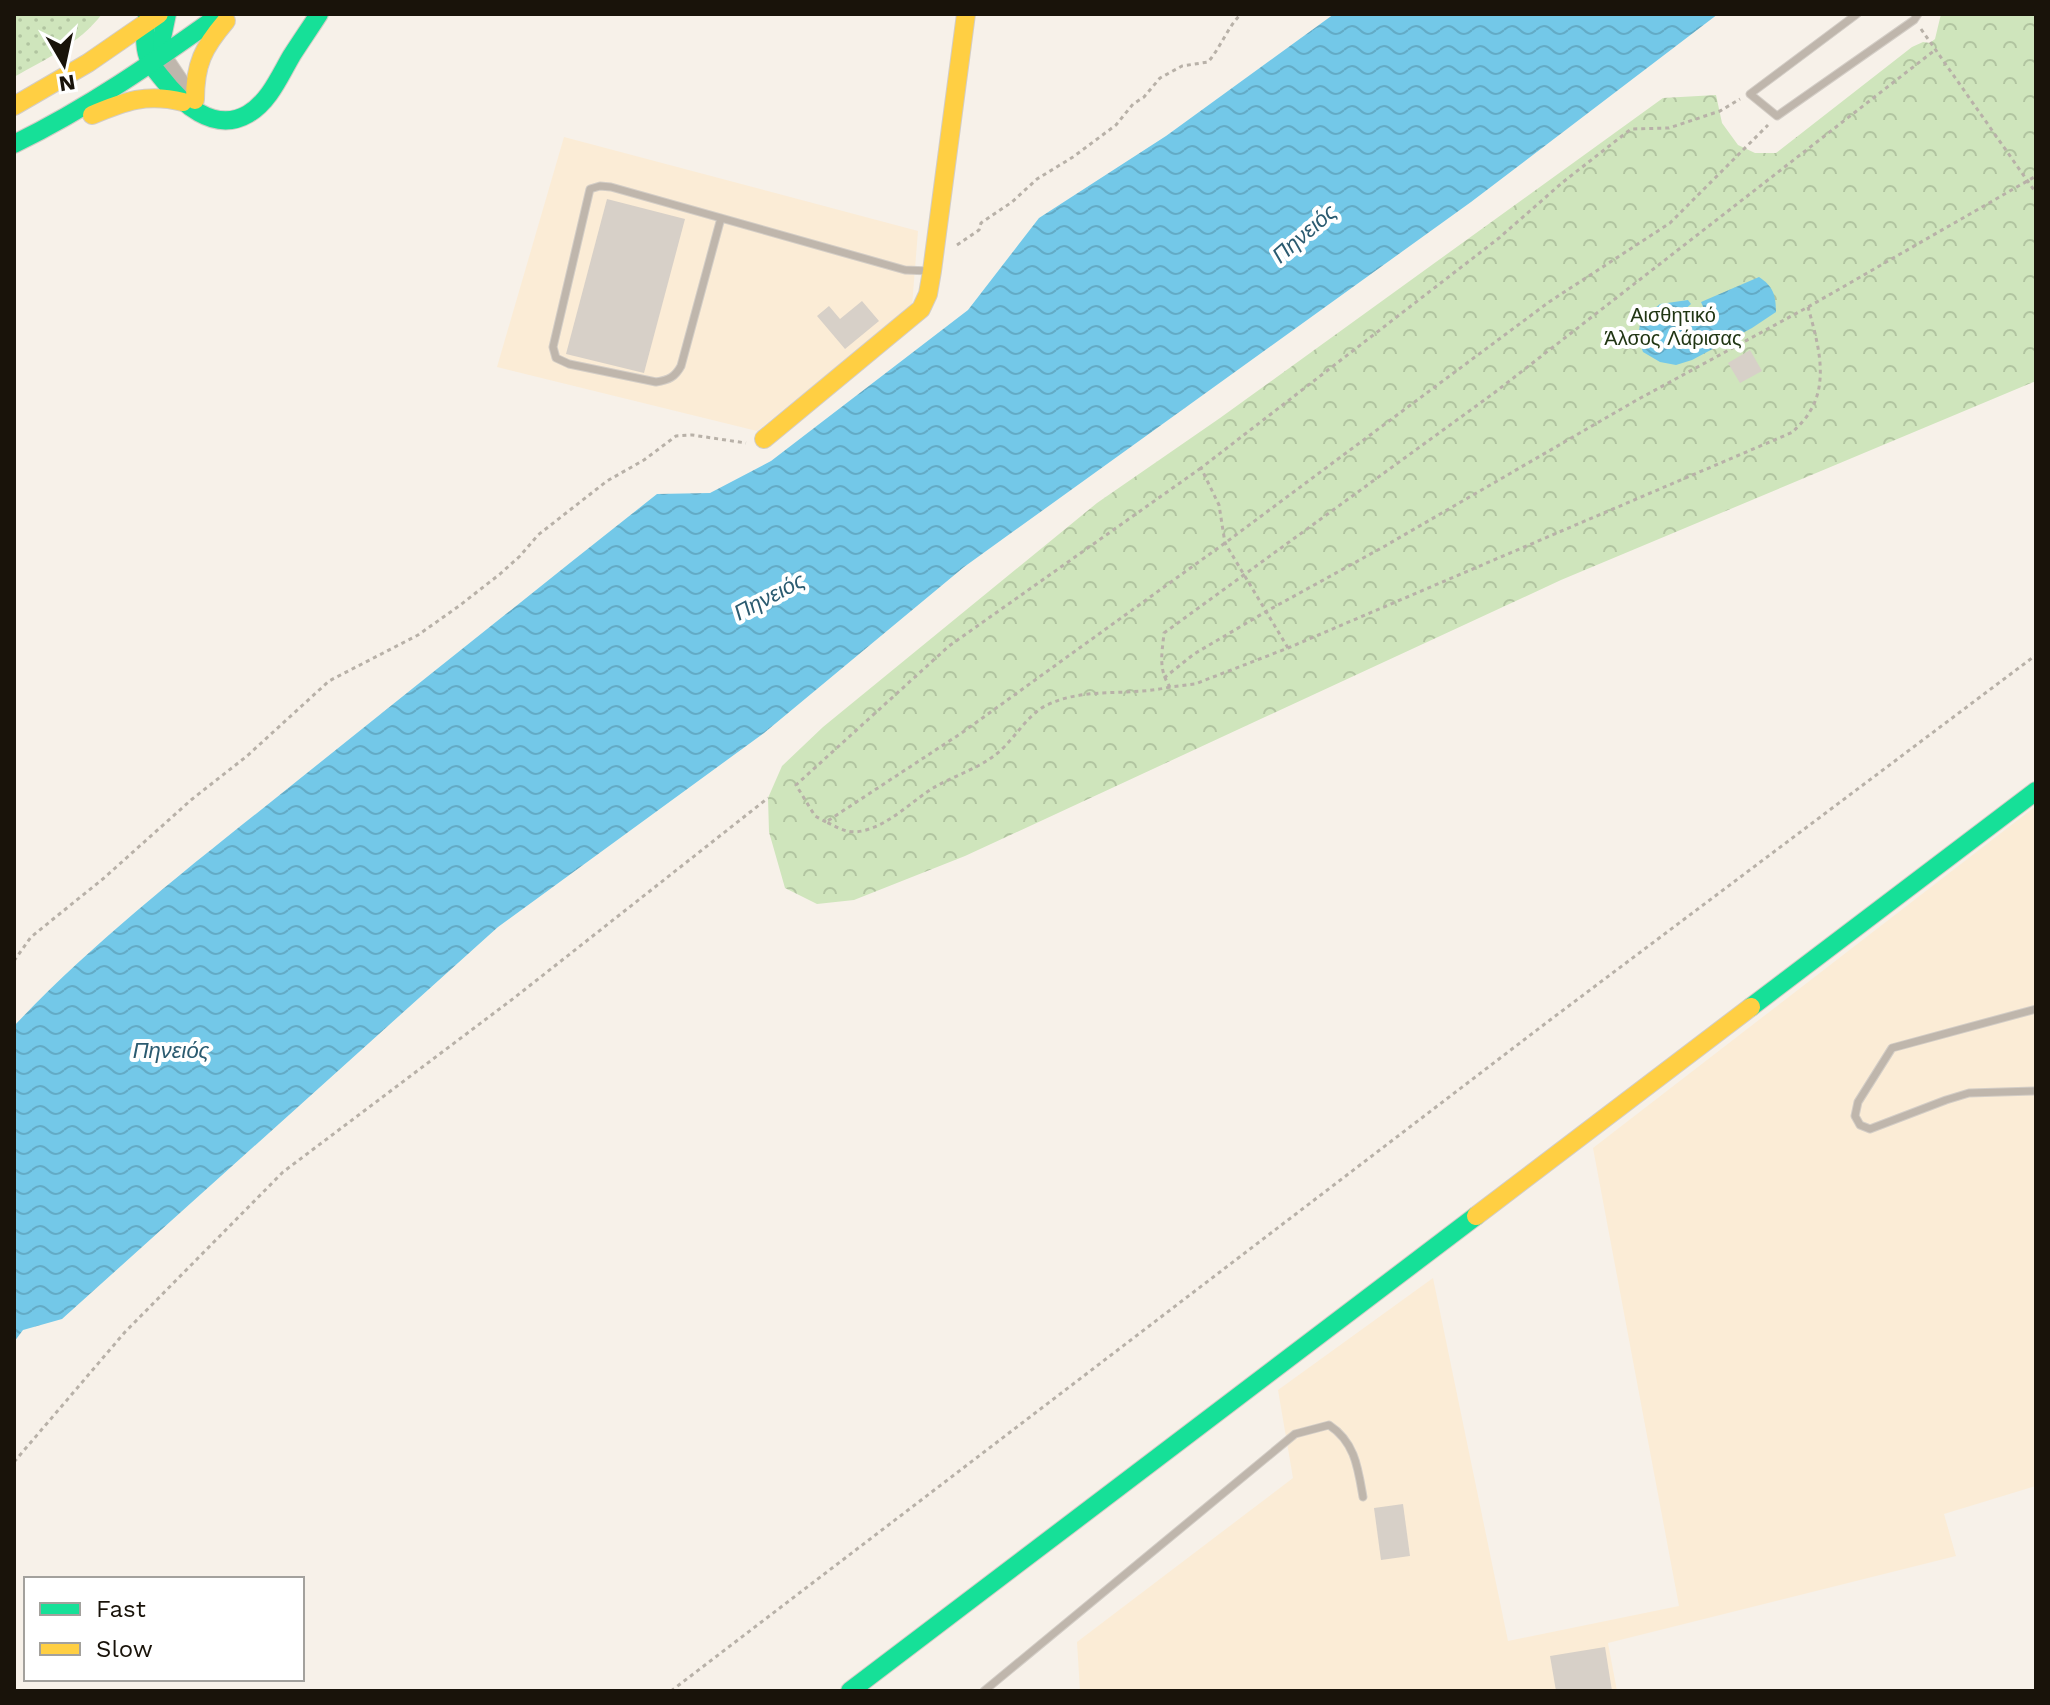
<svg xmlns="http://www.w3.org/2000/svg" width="2050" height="1705" font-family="'Work Sans',sans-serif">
<defs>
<pattern id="grass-dots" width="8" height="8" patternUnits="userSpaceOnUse" patternTransform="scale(2)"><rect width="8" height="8" fill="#cfe5bc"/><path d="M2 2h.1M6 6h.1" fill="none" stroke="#b1c4a0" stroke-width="1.8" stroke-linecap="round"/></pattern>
<pattern id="forest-crowns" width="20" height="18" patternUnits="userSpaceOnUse" patternTransform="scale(2)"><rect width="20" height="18" fill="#cfe5bc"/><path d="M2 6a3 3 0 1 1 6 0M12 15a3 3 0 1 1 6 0" fill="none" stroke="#b1c4a0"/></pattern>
<pattern id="water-waves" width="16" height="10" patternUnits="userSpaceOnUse" patternTransform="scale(2)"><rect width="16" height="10" fill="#73c8e8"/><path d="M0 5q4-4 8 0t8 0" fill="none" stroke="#63abc6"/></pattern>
</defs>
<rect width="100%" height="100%" fill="#f7f1e9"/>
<g fill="#fbecd6">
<path d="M564 137 918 231 912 306 757 431 497 367Z"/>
<path d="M2036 806V1486L1944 1514 1956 1556 1608 1643 1617 1691H1080L1077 1642 1293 1478 1278 1390 1433 1278 1508 1641 1679 1606 1593 1148Z"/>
</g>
<path fill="url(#grass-dots)" d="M14 14H102C79 44 46 59 14 77Z"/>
<path fill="url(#forest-crowns)" d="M1941 14H2036V381L1561 580 965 856 854 900 817 904 785 888 769 832 768 798 782 766 823 727 1097 503 1220 418 1663 98 1716 95 1722 123 1738 145 1755 153H1776L1912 47 1923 42 1930 43 1935 39Z"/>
<g fill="url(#water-waves)">
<path d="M1334 14H1718L1471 202 964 567 764 733 498 927 62 1319 23 1330 14 1342V1026C100 935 200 859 297 781 417 685 537 589 657 494L710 493 771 461 968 310 1039 218 1166 136Z"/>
<path d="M1759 277C1773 286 1776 295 1776 312L1752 328 1692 360 1676 365 1660 362 1643 352 1638 338 1640 324 1650 312 1660 304 1688 300 1691 304 1681 313 1686 323 1705 311 1701 302Z"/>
</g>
<g fill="#d7d0c8">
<path d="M607 199 685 219 644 373 566 354Z"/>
<path d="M862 301 879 321 845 349 817 316 829 306 840 319Z"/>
<path d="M1750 350 1762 371 1740 383 1728 363Z"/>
<path d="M1403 1504 1410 1556 1381 1560 1374 1508Z"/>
<path d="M1605 1647 1612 1691H1556L1550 1656Z"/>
</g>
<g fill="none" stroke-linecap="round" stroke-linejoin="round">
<g stroke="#d3cdc6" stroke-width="9">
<g id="lane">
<path d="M1857 14 1750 94 1777 116 1914 20 1918 14"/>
<path d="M721 218 681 366C675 377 669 380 656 382L569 364 556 358 553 347 590 189 600 186 611 187 905 270 930 271"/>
<path d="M2036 1009 1892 1048 1858 1102 1855 1116 1860 1125 1870 1129 1946 1100 1969 1093 2036 1091"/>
<path d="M984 1691 1295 1434 1329 1425C1355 1442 1358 1468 1363 1497"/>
</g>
</g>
<g stroke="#d3cdc6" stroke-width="16">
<path id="street" d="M163 54 194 100"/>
</g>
<g stroke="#d3cdc6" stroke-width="20">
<g id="fast">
<path d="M148 14C145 28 143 43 148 57 150 64 156 71 161 77 181 103 214 134 248 114 270 101 280 75 292 55 301 41 310 28 319 14"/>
<path d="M163 54 162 38 167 14"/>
<path d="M14 144C88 108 154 62 221 14"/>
<path d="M1751 1007 2036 791"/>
<path d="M850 1691 1476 1216"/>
</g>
</g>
<g stroke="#d3cdc6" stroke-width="20">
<g id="slow">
<path d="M195 100C195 64 203 48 226 21"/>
<path d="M14 106 88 63 159 14"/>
<path d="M92 115C125 101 147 93 183 102"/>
<path d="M764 439 921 309 928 294 932 271 966 14"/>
<path d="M1476 1216 1751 1007"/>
</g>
</g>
<g stroke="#b8b1a8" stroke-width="3" stroke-dasharray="4 4" stroke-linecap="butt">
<path d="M1921 29 2036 193"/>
<path d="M957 245 979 230 981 223 1012 202 1037 179 1073 157 1116 125 1133 104 1144 97 1160 78 1182 66 1208 62C1221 47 1227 28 1241 14"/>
<path d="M1808 307C1817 340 1830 381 1809 413 1805 420 1798 426 1793 432L1288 648 1195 684 1170 687C1158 669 1162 654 1164 633L1494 393 1935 50"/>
<path d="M1288 648 1225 543 1219 505 1201 468 1499 238 1563 182 1631 129 1669 128 1720 111 1740 99"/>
<path d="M1164 678 1194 654 1267 611 1385 546 1635 401 1808 307 2036 176"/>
<path d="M1170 687C1128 697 1084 686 1045 706 1027 716 1017 735 1002 749 984 767 955 775 933 788 911 802 891 823 866 830 849 835 841 829 826 822L963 732 1225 543 1549 302 1670 223 1768 125"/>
<path d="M826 822 815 816 796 785 949 646 1201 468"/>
<path d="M14 961 31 937 104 878 191 800 247 756 329 681 418 635 459 606 500 574 520 556 538 535 607 481 644 460 676 436 692 435 746 443"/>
<path d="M14 1462 125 1332 283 1172 514 998 768 798"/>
<path d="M671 1691 1550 1020 2036 655"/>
</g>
<use href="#lane" stroke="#bfb6ac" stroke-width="7"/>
<use href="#street" stroke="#bfb6ac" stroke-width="14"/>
<use href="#fast" stroke="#16e098" stroke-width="18"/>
<use href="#slow" stroke="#ffcf43" stroke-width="18"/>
</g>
<g text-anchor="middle" stroke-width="8" stroke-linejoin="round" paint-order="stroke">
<g font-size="20" fill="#203513" stroke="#fff">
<text x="1673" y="322">Αισθητικό<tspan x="1673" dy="23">Άλσος Λάρισας</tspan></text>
</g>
<g font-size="22" font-style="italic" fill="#2b5b70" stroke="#fff">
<text transform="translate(1304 233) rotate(-41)" y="8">Πηνειός</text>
<text transform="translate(769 596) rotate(-28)" y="8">Πηνειός</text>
<text x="171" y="1058">Πηνειός</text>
</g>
</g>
<rect width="2050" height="1705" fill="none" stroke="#19130a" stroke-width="32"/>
<rect x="24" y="1577" width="280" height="104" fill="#ffffff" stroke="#a3a19d" stroke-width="2"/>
<rect x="40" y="1603" width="40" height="12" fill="#16e098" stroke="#a3a19d" stroke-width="2"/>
<text x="96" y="1617" font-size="24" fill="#19130a">Fast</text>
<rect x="40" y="1643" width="40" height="12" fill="#ffcf43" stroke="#a3a19d" stroke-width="2"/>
<text x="96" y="1657" font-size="24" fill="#19130a">Slow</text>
<g transform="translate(64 64) rotate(171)" stroke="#ffffff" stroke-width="6" paint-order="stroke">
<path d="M0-6L14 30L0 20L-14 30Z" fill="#19130a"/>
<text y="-12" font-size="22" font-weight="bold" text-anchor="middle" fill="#19130a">N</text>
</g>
</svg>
